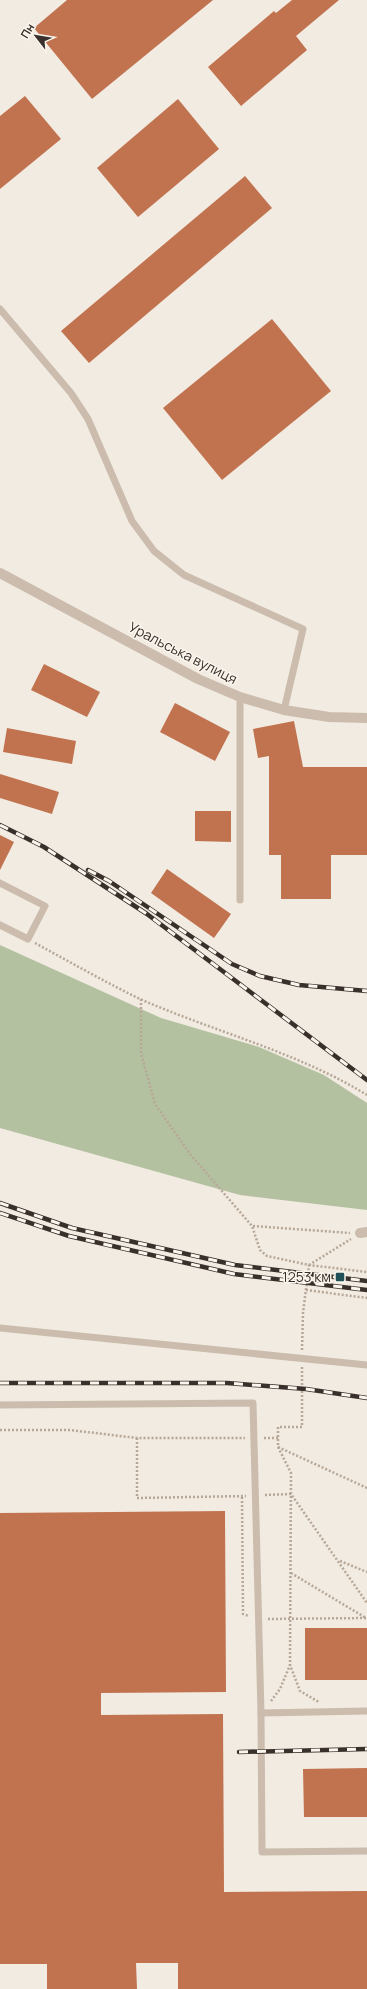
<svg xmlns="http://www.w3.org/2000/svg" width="367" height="1989" font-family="Manrope,sans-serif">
<rect width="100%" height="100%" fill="#f2ebe1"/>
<path fill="#b4c1a1" d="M0 945 161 1018 259 1047 324 1075 367 1103V1210L240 1195 0 1128Z"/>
<g fill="#c17350">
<path d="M67 0H213L92 99 34 28Z"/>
<path d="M292 0H339L296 36 307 50 241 106 208 67 274 11 276 13Z"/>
<path d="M25 96 61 139 0 189V116Z"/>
<path d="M178 99 219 149 138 217 97 168Z"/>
<path d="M245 176 272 208 89 363 61 331Z"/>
<path d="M272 319 331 391 222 480 163 408Z"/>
<path d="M44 664 100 692 87 717 31 690Z"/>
<path d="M175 703 230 732 215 761 160 732Z"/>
<path d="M294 721 303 767H367V855H331V899H281V855H269V756L258 758 253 729Z"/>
<path d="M7 728 76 741 72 764 3 752Z"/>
<path d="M0 774 59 792 52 814 0 798Z"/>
<path d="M195 811H231V842L195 841Z"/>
<path d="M0 835 14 842 0 870Z"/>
<path d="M167 869 231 914 214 938 151 893Z"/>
<path d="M225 1511 226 1692 101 1693V1715L223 1714 224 1892 367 1891V1989H178V1963H136L137 1989H47V1964H0V1513Z"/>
<rect x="305" y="1628" width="62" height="52"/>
<path d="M367 1768V1817H304L303 1769Z"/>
</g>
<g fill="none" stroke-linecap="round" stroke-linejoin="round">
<g stroke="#b6a797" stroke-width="2.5" stroke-dasharray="2 2" stroke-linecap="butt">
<path d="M35 943C70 962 105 982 140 999 215 1032 297 1052 367 1095"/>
<path d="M141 999V1053L155 1104 190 1154 252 1226 260 1250 267 1256 309 1265 367 1272"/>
<path d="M253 1226 350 1233"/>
<path d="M309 1265 351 1239"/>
<path d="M306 1290 367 1298"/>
<path d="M302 1350 303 1313 309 1265"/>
<path d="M302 1367V1427H278V1447L291 1473 290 1665 300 1691 319 1702"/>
<path d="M0 1430H70L137 1438H245"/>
<path d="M137 1438V1498L246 1496"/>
<path d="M264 1438H278"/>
<path d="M278 1447 367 1488"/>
<path d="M265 1495 291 1494 367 1603"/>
<path d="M242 1497 243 1614 249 1616"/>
<path d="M340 1561 367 1572"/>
<path d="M291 1573 366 1618"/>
<path d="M268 1619 367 1618"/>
<path d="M271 1701 280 1689 290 1665"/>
</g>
<g stroke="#cbbcad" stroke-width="7">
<path d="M0 309 71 393 88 419 132 521 154 551 184 575 303 629 284 710"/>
<path d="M0 883 45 906 28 939 0 925"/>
<path d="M240 900V697"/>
<path d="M0 1328 367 1365"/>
<path d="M0 1405 253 1403 261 1713 262 1852 367 1851"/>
<path d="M261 1713 367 1711"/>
</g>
<g stroke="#cbbcad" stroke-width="10">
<path d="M0 573 198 679 240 697 284 710 329 717 367 718"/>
<path d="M360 1233 367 1232"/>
</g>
<g stroke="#39302b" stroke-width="4.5">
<g id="rail">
<path d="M0 825 44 847 147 914 367 1080"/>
<path d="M88 870 109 881 232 964 260 976 299 985 367 991"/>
<path d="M0 1203 72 1228 235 1265 367 1281"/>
<path d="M0 1213 69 1236 234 1274 367 1290"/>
<path d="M0 1383H227L306 1389 367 1398"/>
<path d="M239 1752 367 1749"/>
</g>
</g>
<use href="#rail" stroke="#faf5ed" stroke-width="3" stroke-dasharray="9" stroke-linecap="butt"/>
</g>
<rect fill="#225259" stroke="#faf5ed" stroke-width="1.5" x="335" y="1272" width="10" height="10" rx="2"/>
<g text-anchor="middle" stroke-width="3" stroke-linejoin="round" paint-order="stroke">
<g font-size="14" fill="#39302b" stroke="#faf5ed">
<text transform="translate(183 653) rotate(27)" y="5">Уральська вулиця</text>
</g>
<g font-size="14" fill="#39302b" stroke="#faf5ed" text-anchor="end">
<text x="331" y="1282">1253 км</text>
</g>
</g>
<g transform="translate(36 36) rotate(301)" stroke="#faf5ed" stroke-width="3" paint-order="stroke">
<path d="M0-3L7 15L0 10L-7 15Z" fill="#39302b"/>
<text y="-6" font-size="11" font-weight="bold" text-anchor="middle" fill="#39302b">Пн</text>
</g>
</svg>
